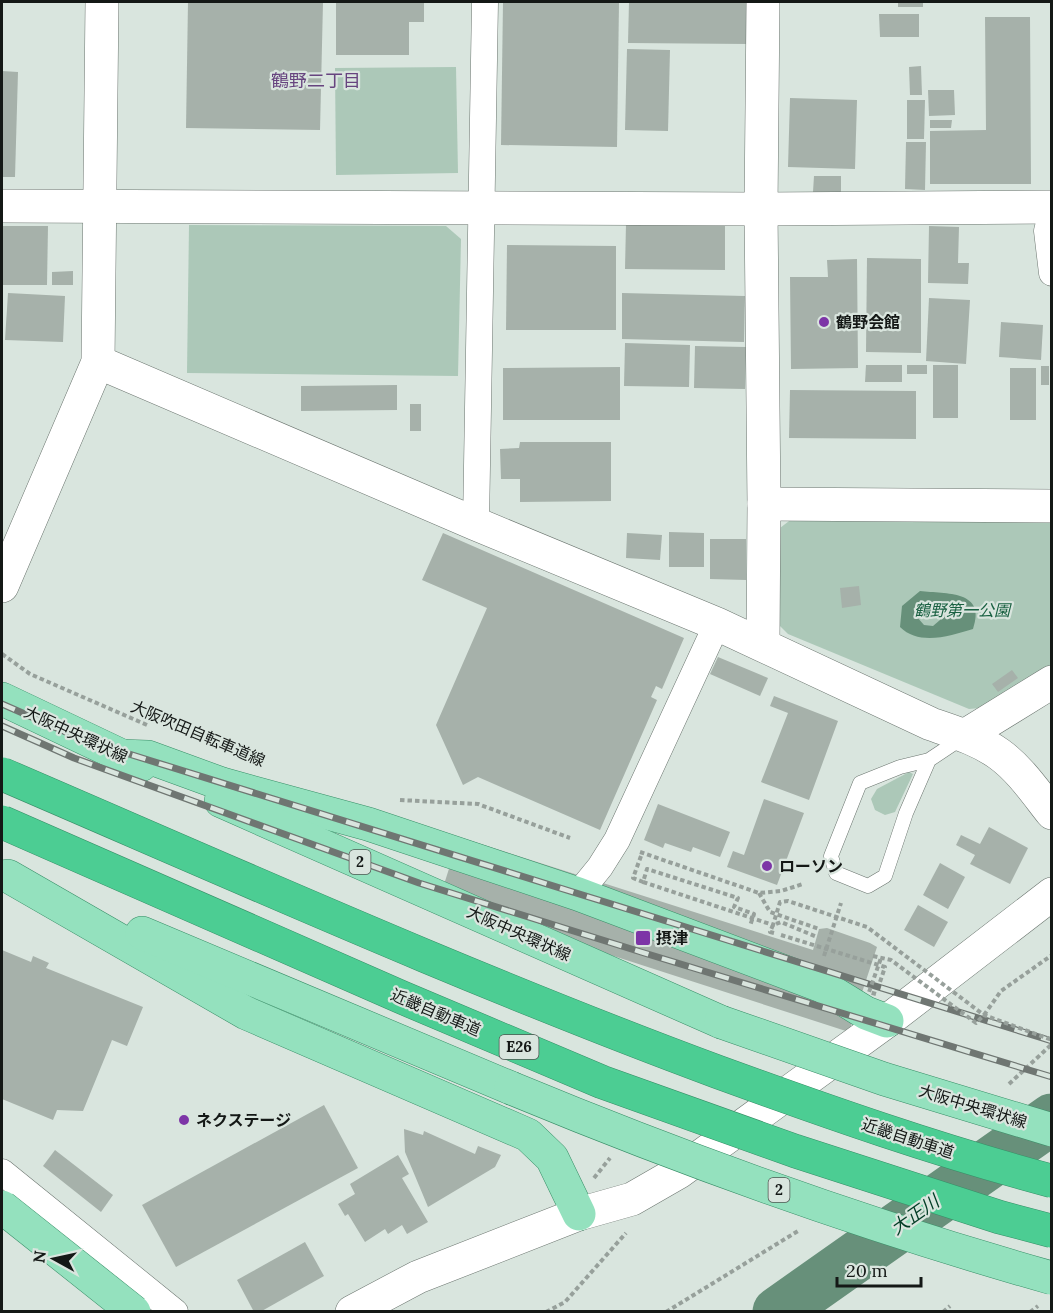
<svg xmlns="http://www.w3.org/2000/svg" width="1053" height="1313" font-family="Lora,'Noto Sans JP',serif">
<rect width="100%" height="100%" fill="#d9e5de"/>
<g fill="#acc8b8">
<path d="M456 67 458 173 336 175 335 68Z"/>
<path d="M189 225 446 226 461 239 458 376 187 373Z"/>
<path d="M793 518 1051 520V666L980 708 969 709 788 634 780 626V528Z"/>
<path d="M909 772 913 774 895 812 885 815 875 810 871 799 877 789Z"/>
</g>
<path fill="#67907a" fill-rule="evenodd" d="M920 591C946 594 987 590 973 629 950 636 919 646 900 627L902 606ZM925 602 935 603 941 610 940 620 933 626 924 625 917 617 918 608Z"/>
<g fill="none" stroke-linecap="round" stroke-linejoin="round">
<path stroke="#67907a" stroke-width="51" d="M778 1312 1052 1119"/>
</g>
<g fill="#a6b1aa">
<path d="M188 2H323L320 130 186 128Z"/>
<path d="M336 2H424V22H409V55H336Z"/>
<path d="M503 2H619L617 147 501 145Z"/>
<path d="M629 2H749L748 44 628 43Z"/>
<rect x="898" y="2" width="25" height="5"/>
<path d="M879 14H919V37H880Z"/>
<path d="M985 17H1030L1031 184H930V131L986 130Z"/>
<path d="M627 49 670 50 668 131 625 130Z"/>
<path d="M921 66 922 95H910L909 67Z"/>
<path d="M2 71 18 72 15 177H2Z"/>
<path d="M928 90H954L955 115 929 116Z"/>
<path d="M790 98 857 100 855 169 788 167Z"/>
<path d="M907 100H925L924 139H907Z"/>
<path d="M930 120H952L951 128H930Z"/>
<path d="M906 142H926L925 190 905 189Z"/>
<path d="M814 176H841V192H813Z"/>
<path d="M626 224 725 226V270L625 269Z"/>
<path d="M2 226H48L47 285H2Z"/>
<path d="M929 226 959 227 958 263H969L968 284 928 283Z"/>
<path d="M507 245 616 246V330H506Z"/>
<path d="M867 258 921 259V353L866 352Z"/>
<path d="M857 259 858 368 791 369 790 277H828L827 260Z"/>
<path d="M73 271V285H52V272Z"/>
<path d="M8 293 65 296 63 342 5 340Z"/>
<path d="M622 293 745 296 744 342 622 339Z"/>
<path d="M929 298 970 300 966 364 926 361Z"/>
<path d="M1001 322 1043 325 1041 360 999 357Z"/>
<path d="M625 343 690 345 689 387 624 386Z"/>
<path d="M695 346 746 347 745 389 694 388Z"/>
<path d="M866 365H902V382H865Z"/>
<rect x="907" y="365" width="20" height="9"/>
<rect x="933" y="365" width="25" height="53"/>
<rect x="1041" y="366" width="8" height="19"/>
<path d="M620 367V420H503V368Z"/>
<rect x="1010" y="368" width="26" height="52"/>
<path d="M397 385V410L301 411V386Z"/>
<path d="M790 390 916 391V439L789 438Z"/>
<rect x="410" y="404" width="11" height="27"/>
<path d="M520 442H611V501L520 502V479H501L500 449 519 448Z"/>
<path d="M669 532 704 533V567H669Z"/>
<path d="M443 533 684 638 662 689 656 686 651 697 657 700 600 830 478 777 463 785 436 725 487 608 422 580Z"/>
<path d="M627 533 662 535 660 560 626 558Z"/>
<path d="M710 539H746V580L710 579Z"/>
<path d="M859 586 861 605 842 608 840 588Z"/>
<path d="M718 657 768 678 760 696 710 674Z"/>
<path d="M1012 670 1018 678 998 692 992 684Z"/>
<path d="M774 696 838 721 809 800 761 782 788 713 770 706Z"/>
<path d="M764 799 804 813 777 885 727 867 733 851 744 855Z"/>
<path d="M658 804 730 832 720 857 693 847 691 852 665 843 663 848 644 840Z"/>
<path d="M989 827 1028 848 1010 884 970 864 975 855 956 845 961 835 980 844Z"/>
<path d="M459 837 813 950 819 929 827 928 870 943 877 947 849 1032 561 939 441 894Z"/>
<path d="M940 863 965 877 948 909 923 895Z"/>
<path d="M918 905 948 922 934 947 904 930Z"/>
<path d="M2 950 31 962 33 956 49 963 46 968 143 1007 127 1046 112 1040 83 1111 57 1110 53 1120 2 1099Z"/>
<path d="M324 1105 358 1168 176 1267 142 1205Z"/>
<path d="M404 1129 423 1135 424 1131 475 1154 478 1146 501 1155 495 1167 428 1207 405 1152Z"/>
<path d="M55 1150 113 1195 101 1212 43 1166Z"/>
<path d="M398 1155 409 1174 402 1178 428 1222 407 1234 402 1225 388 1234 385 1229 365 1242 348 1214 345 1216 338 1204 355 1194 350 1184Z"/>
<path d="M305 1242 324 1276 260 1312H254L237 1280Z"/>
</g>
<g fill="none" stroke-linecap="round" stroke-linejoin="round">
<g stroke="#6b756f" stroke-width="15">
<path id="lane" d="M929 760 906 813 885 876 868 886 836 873 831 856 860 783 900 767 929 760 962 738"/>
</g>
<g stroke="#6b756f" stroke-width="27">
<g id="street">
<path d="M1052 211 1047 231 1052 273"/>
<path d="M476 524 485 2"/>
<path d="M578 894 600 867 617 840 717 624"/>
<path d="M2 1172 175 1312"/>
</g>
</g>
<g stroke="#6b756f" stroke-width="34">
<g id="secondary">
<path d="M763 2 761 209 764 504 763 644"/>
<path d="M2 206 761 209 1052 207"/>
<path d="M98 362 476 524 717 624 931 724C954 732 978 739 999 754 1020 769 1036 793 1052 813"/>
<path d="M764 504 1052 506"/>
<path d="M2 586 98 362 102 2"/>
<path d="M966 735 1052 682"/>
<path d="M352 1312 418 1277 579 1214 632 1199 679 1172 887 1021 1052 894"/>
</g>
</g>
<g stroke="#388e67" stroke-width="34">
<g id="primary">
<path d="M2 699 141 765"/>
<path d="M120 756 148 757 222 784 368 824 578 894 822 986 866 1013 887 1021"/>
<path d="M221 801 721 1022"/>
<path d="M8 876 246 1013 528 1135 552 1158 579 1214"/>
<path d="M142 933 511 1088"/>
</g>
</g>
<g stroke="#97a09b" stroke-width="4" stroke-dasharray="4.5 3" stroke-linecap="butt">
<path d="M2 654 30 674 147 725"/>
<path d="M400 800 478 804 570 838"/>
<path d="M640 852 759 893 781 891 803 884"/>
<path d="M641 856 633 878 643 882 647 869 738 898 734 907 754 914 750 926"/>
<path d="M759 893 770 912 819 929"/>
<path d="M774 933 770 932 773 925 781 922 817 937"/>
<path d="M781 935 885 967 879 985"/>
<path d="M824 956 841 903"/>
<path d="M984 1015 1001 991 1052 955"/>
<path d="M1009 1084 1052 1044"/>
<path d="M594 1178 610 1158"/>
<path d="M546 1312 565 1302 626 1233"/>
<path d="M666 1312 798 1231"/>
<path d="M943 1312 950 1306"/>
<path d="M1030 1312 1038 1306"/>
</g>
<use href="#lane" stroke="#fff" stroke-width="14"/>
<use href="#street" stroke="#fff" stroke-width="26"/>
<use href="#secondary" stroke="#fff" stroke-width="33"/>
<use href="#primary" stroke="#94e1be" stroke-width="33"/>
<g stroke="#6f7672" stroke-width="7">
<g id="rail">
<path d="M2 704 84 740 1052 1041"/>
<path d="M2 726 74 758 419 883 641 952 1052 1077"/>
</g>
</g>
<use href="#rail" stroke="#d9e5de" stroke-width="4.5" stroke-dasharray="14" stroke-linecap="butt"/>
<g stroke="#388e67" stroke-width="34" stroke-linecap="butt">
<g id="primary-bridge">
<path d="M721 1022 884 1079 1052 1130"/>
<path d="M511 1088C687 1161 868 1226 1052 1278"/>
<path d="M2 1207 134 1312"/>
</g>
</g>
<g stroke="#388e67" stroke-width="34" stroke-linecap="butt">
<g id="highway-bridge">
<path d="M2 774C239 876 475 982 718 1072 828 1112 939 1151 1052 1181"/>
<path d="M2 822 401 997 602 1082 795 1151 999 1217 1052 1231"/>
</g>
</g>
<g stroke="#97a09b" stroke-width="4" stroke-dasharray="4.5 3" stroke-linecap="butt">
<path d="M643 882 773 925 780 902 788 901 867 927 984 1015 1052 1040"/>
<path d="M873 956 891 960 976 1023 984 1015"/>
<path d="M876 994 869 992 881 958"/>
</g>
<use href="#primary-bridge" stroke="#94e1be" stroke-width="33"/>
<use href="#highway-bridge" stroke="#4ccd93" stroke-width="33"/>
</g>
<g fill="#7d35a7" stroke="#d9e5de" stroke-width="2">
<circle cx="824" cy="322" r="6"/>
<circle cx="767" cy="866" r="6"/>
<rect x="635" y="930" width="16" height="16" rx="3"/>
<circle cx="184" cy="1120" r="6"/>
</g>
<g text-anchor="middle" stroke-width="4.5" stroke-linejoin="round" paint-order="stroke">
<g fill="#d9e5de" stroke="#4f5652" stroke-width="1.5">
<rect x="349.5" y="850" width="21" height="24" rx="4.5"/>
<rect x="499.5" y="1035" width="39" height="24" rx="4.5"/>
<rect x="768.5" y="1178" width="21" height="24" rx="4.5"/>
</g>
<g font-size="15" font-weight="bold" fill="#141816">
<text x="360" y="867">2</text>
<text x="519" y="1052">E26</text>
<text x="779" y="1195">2</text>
</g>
<g font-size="16" font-weight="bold" fill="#141816" stroke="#d9e5de" text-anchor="start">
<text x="836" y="328">鶴野会館</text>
<text x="779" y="872">ローソン</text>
<text x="656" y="944">摂津</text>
<text x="196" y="1126">ネクステージ</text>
</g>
<g font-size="16" font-style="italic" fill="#1a6142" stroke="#d9e5de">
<text x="962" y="616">鶴野第一公園</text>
</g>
<g font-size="16" fill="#141816" stroke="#d9e5de">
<text transform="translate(198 733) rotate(23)" y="6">大阪吹田自転車道線</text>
<text transform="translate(76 734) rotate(25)" y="6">大阪中央環状線</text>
<text transform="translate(519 933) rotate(24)" y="6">大阪中央環状線</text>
<text transform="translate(436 1012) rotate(23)" y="6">近畿自動車道</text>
<text transform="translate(973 1106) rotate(17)" y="6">大阪中央環状線</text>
<text transform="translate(908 1138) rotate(18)" y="6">近畿自動車道</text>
</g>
<g font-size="18" fill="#67447f" stroke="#d9e5de">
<text x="316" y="87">鶴野二丁目</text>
</g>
<g font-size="18" font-style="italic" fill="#023c25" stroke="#d9e5de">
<text transform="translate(915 1215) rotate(-35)" y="6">大正川</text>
</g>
</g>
<rect width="1053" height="1313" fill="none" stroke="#141816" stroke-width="6"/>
<g transform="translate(54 1259) rotate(278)" stroke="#d9e5de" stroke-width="4.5" paint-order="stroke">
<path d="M0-4.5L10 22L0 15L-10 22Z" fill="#141816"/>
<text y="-9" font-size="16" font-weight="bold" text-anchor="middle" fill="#141816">N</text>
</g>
<path d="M837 1277v9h84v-9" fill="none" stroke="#141816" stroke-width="3"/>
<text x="846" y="1277" font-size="18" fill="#141816" stroke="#d9e5de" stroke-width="4.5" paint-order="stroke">20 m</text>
</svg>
